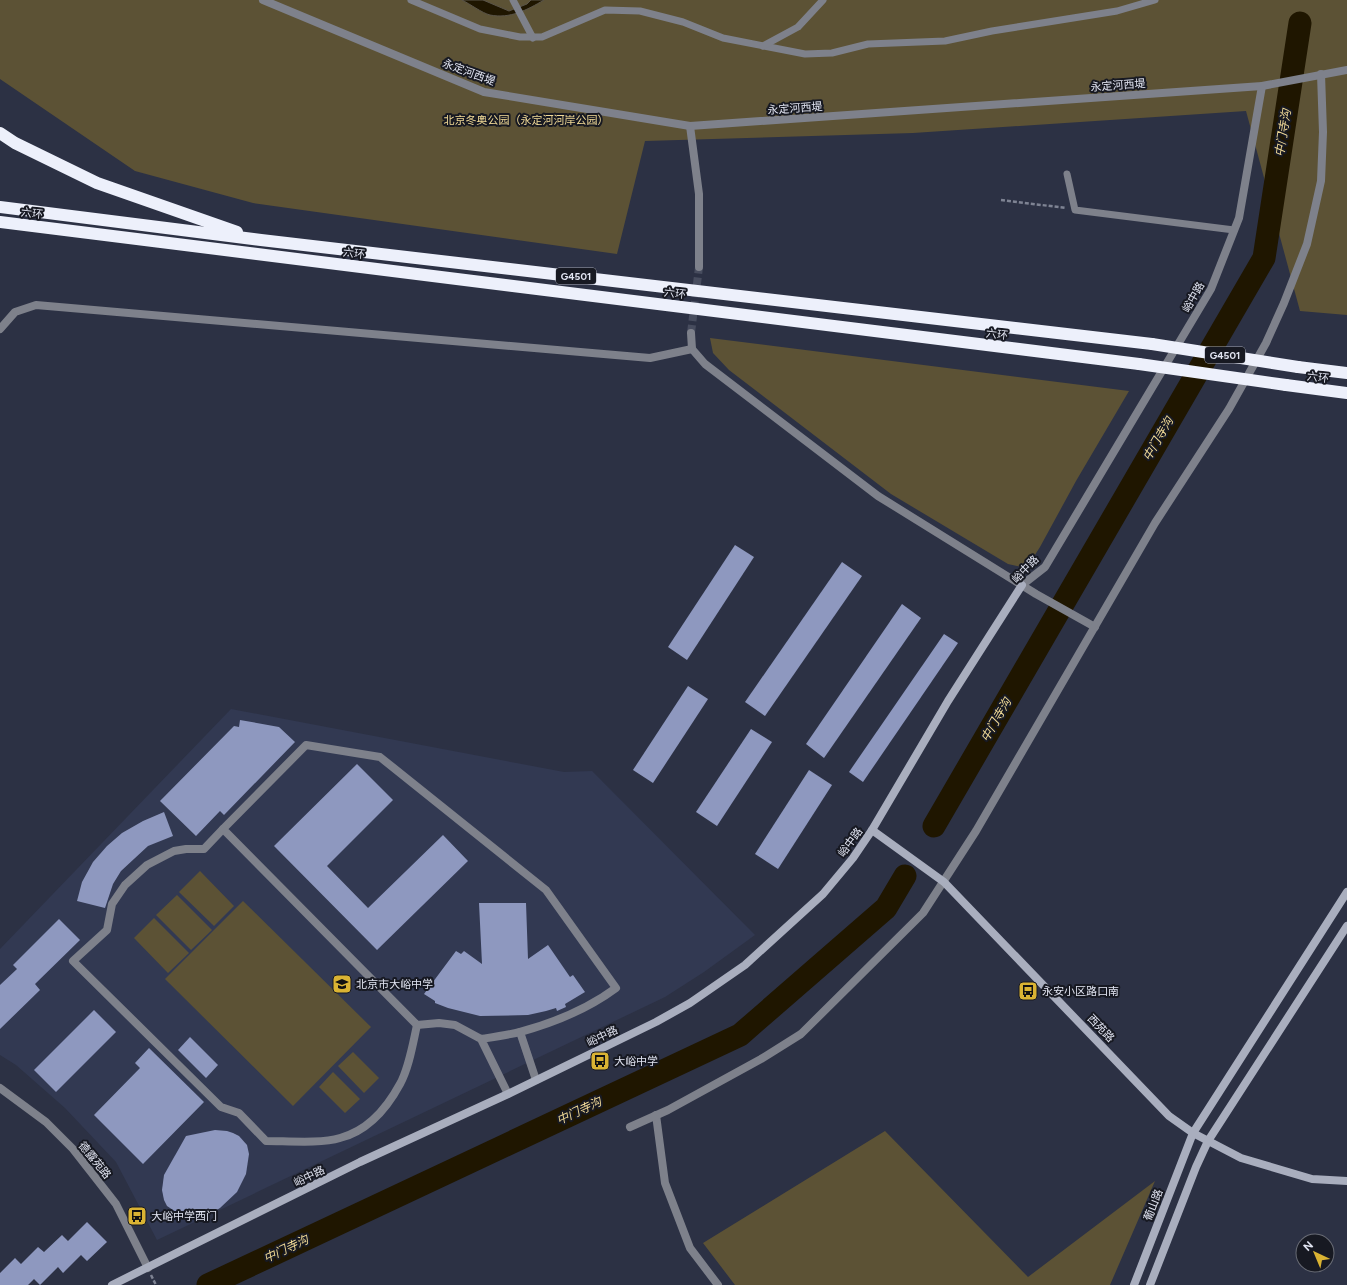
<svg xmlns="http://www.w3.org/2000/svg" width="1347" height="1285" font-family="Figtree,'Noto Sans SC',sans-serif">
<rect width="100%" height="100%" fill="#2c3144"/>
<path fill="#323952" d="M231 709 564 772 592 771 755 935 704 972 665 997 157 1240 116 1162 65 1108 16 1065 0 1055V949Z"/>
<g fill="#5c5235">
<path d="M0 0H1347V315L1300 311 1246 111 913 133 645 141 617 254 253 203 135 171 0 79Z"/>
<path d="M710 338 1129 391 1076 481 1040 547 1031 561 1022 567 1008 564 891 494 729 370 713 353Z"/>
<path d="M200 871 234 906 214 926 179 892Z"/>
<path d="M177 895 212 930 191 950 156 915Z"/>
<path d="M243 901 371 1027 293 1106 165 979Z"/>
<path d="M154 918 189 953 168 973 134 938Z"/>
<path d="M353 1052 379 1078 364 1093 338 1066Z"/>
<path d="M333 1072 360 1099 345 1113 319 1087Z"/>
<path d="M885 1131 1028 1277 1155 1181 1110 1285H735L703 1243Z"/>
</g>
<path fill="#1f1600" stroke="#5a5449" d="M462 0H483L509 11 527 4 531 0H544C527 10 510 19 490 15 482 13 470 4 462 0Z"/>
<g fill="none" stroke-linecap="round" stroke-linejoin="round">
<g stroke="#1f1600" stroke-width="23">
<path d="M934 826 1264 258 1300 23"/>
<path d="M208 1285 740 1035 886 908 905 876"/>
</g>
</g>
<g fill="#8e98bf">
<path d="M735 545 754 557 687 660 668 647Z"/>
<path d="M842 562 862 576 765 716 745 702Z"/>
<path d="M902 604 921 618 824 758 806 744Z"/>
<path d="M944 634 958 643 863 782 849 772Z"/>
<path d="M688 686 708 699 653 783 633 770Z"/>
<path d="M240 720 279 727 295 742 224 815 220 811 196 836 160 801 234 726 239 727Z"/>
<path d="M751 729 772 742 717 826 696 812Z"/>
<path d="M357 764 393 800 327 866 368 908 443 835 468 861 377 950 274 846Z"/>
<path d="M809 770 832 785 778 869 755 854Z"/>
<path d="M164 812 173 836 148 846 121 871 113 884 105 908 77 901 82 882 93 862 107 846 122 833 143 821Z"/>
<path d="M479 903H526L528 959 548 945 570 977 573 975 585 992 565 1004 566 1007 557 1011 556 1008 546 1011 528 1015 480 1016 448 1008 435 1003V1001L424 994 456 951 461 954 464 951 482 964Z"/>
<path d="M59 919 80 940 35 984 40 990 0 1029V985L17 969 13 965Z"/>
<path d="M94 1010 116 1032 56 1092 34 1070Z"/>
<path d="M190 1037 218 1065 206 1078 178 1050Z"/>
<path d="M149 1048 204 1102 143 1164 94 1115 140 1068 135 1063Z"/>
<path d="M215 1130 227 1131 233 1133 239 1136 247 1145 249 1154 246 1174 237 1192 220 1208 207 1216 190 1218 182 1216 167 1206 164 1200 162 1190 164 1175 186 1136Z"/>
<path d="M87 1222 107 1242 87 1261 81 1255 63 1273 58 1267 40 1285 34 1279 28 1285H0V1273L15 1258 21 1264 38 1247 44 1252 62 1235 68 1241Z"/>
</g>
<g fill="none" stroke-linecap="round" stroke-linejoin="round">
<path stroke="#474c5e" stroke-width="8" stroke-dasharray="8 4" stroke-linecap="butt" d="M691 333 699 267"/>
<g stroke="#7e8393" stroke-width="2.5" stroke-dasharray="4 2" stroke-linecap="butt">
<path d="M1001 200 1066 208"/>
<path d="M151 1275 156 1285"/>
</g>
<g stroke="#7e818b" stroke-width="7">
<path d="M411 0 480 29 520 37H542L605 10 640 11 683 22 723 38 805 54 832 53 868 44 945 41 992 31 1117 11 1155 0"/>
<path d="M513 0 533 38"/>
<path d="M763 46 798 27 823 0"/>
<path d="M1067 174 1075 210 1234 230"/>
</g>
<g stroke="#7e818b" stroke-width="8">
<path d="M690 126 699 194V267"/>
<path d="M0 329 15 312 36 305 650 358 692 349"/>
<path d="M691 333 692 349 705 364 878 496 1036 594 1095 627"/>
<path d="M1022 585 1045 567 1211 289 1239 218 1262 86"/>
<path d="M223 829 204 849H186L174 851 147 865 125 885 112 904 107 930 73 961 221 1107 239 1113 266 1141C287 1141 321 1144 340 1138 367 1131 387 1108 400 1084 409 1068 413 1043 417 1025"/>
<path d="M520 1032 536 1080"/>
<path d="M481 1039C494 1037 508 1035 520 1032 553 1023 589 1008 616 988L546 890 380 757 306 745 223 829 417 1025 439 1023 455 1025 481 1039 508 1094"/>
<path d="M656 1115 665 1183 690 1248 718 1285"/>
<path d="M630 1127 668 1110 761 1059 801 1034 923 913 976 831 1155 523 1229 409 1266 343 1284 303 1307 244 1321 181 1323 132 1321 74"/>
</g>
<g stroke="#7e818b" stroke-width="8">
<path d="M263 0 484 92 690 126 1262 86 1347 70"/>
<path d="M0 1088 46 1122 73 1149 116 1204 148 1268"/>
</g>
<g stroke="#a9aebe" stroke-width="8">
<path d="M872 830 944 882 1169 1116 1193 1133 1241 1158 1312 1179 1347 1181"/>
<path d="M112 1285 360 1162 508 1094 656 1022 690 1003 745 965 823 894 853 858 872 830 948 701 1022 585"/>
<path d="M1134 1285 1193 1133 1347 892"/>
<path d="M1150 1285 1196 1167 1208 1141 1347 926"/>
</g>
<g stroke="#edf0fb" stroke-width="12">
<path d="M0 133 15 143 97 183 237 232"/>
<path d="M0 207 261 240 1152 344"/>
<path d="M0 222 1139 364"/>
<path d="M1298 367 1347 373"/>
<path d="M1286 385 1347 393"/>
</g>
<g stroke="#edf0fb" stroke-width="12">
<path d="M1152 344 1298 367"/>
<path d="M1139 364 1286 385"/>
</g>
</g>
<defs>
<g id="school-square" transform="scale(1)"><rect x="-9" y="-9" width="18" height="18" rx="4" fill="#dab333" stroke="#171922"/><path d="M0-5L7-2L0 1L-7-2ZM-4 1L0 2.5L4 1V4Q0 6-4 4Z" fill="#111"/></g>
<g id="bus-square" transform="scale(1)"><rect x="-9" y="-9" width="18" height="18" rx="4" fill="#dab333" stroke="#171922"/><path d="M-5-6H5V4H4V6H2V4H-2V6H-4V4H-5ZM-3.5-4V0h7V-4ZM-3.5 1.2v1.5H-2V1.2ZM2 1.2v1.5H3.5V1.2Z" fill="#111"/></g>
</defs>
<g fill-rule="evenodd">
<use href="#school-square" x="342" y="984"/>
<use href="#bus-square" x="1028" y="991"/>
<use href="#bus-square" x="600" y="1061"/>
<use href="#bus-square" x="137" y="1216"/>
</g>
<g text-anchor="middle" stroke-width="4" stroke-linejoin="round" paint-order="stroke">
<g fill="#171922" stroke="#a5a8b4" stroke-width="1">
<rect x="556" y="268" width="40" height="16" rx="3"/>
<rect x="1205" y="347" width="40" height="16" rx="3"/>
</g>
<g font-size="10" font-weight="bold" fill="#e2e5f2">
<text x="576" y="280">G4501</text>
<text x="1225" y="359">G4501</text>
</g>
<g font-size="11" fill="#e2e5f2" stroke="#171922">
<text transform="translate(469 72) rotate(20)" y="4">永定河西堤</text>
<text transform="translate(1118 85) rotate(-4)" y="4">永定河西堤</text>
<text transform="translate(795 108) rotate(-4)" y="4">永定河西堤</text>
<text transform="translate(32 213) rotate(7)" y="4">六环</text>
<text transform="translate(354 253) rotate(7)" y="4">六环</text>
<text transform="translate(675 293) rotate(7)" y="4">六环</text>
<text transform="translate(1193 297) rotate(-61)" y="4">峪中路</text>
<text transform="translate(997 334) rotate(7)" y="4">六环</text>
<text transform="translate(1318 377) rotate(7)" y="4">六环</text>
<text transform="translate(1025 569) rotate(-46)" y="4">峪中路</text>
<text transform="translate(850 842) rotate(-54)" y="4">峪中路</text>
<text transform="translate(1101 1028) rotate(46)" y="4">西苑路</text>
<text transform="translate(602 1036) rotate(-26)" y="4">峪中路</text>
<text transform="translate(95 1160) rotate(51)" y="4">德露苑路</text>
<text transform="translate(309 1176) rotate(-26)" y="4">峪中路</text>
<text transform="translate(1153 1205) rotate(-69)" y="4">葡山路</text>
</g>
<g font-size="11" fill="#f1da97" stroke="#171922">
<text x="526" y="124">北京冬奥公园（永定河河岸公园）</text>
</g>
<g font-size="11" fill="#e2e5f2" stroke="#171922" text-anchor="start">
<text x="356" y="988">北京市大峪中学</text>
<text x="1042" y="995">永安小区路口南</text>
<text x="614" y="1065">大峪中学</text>
<text x="151" y="1220">大峪中学西门</text>
</g>
<g font-size="12" font-style="italic" fill="#f0d996" stroke="#171922">
<text transform="translate(1283 133) rotate(-81)" y="4">中门寺沟</text>
<text transform="translate(1158 439) rotate(-60)" y="4">中门寺沟</text>
<text transform="translate(996 720) rotate(-60)" y="4">中门寺沟</text>
<text transform="translate(579 1111) rotate(-25)" y="4">中门寺沟</text>
<text transform="translate(286 1249) rotate(-25)" y="4">中门寺沟</text>
</g>
</g>
<g transform="translate(1315 1253) rotate(316)"><circle r="19" fill="#171922" stroke="#686b75"/>
<path d="M0-3L7 15L0 10L-7 15Z" fill="#dab333"/>
<text y="-6" font-size="11" font-weight="bold" text-anchor="middle" fill="#e2e5f2">N</text>
</g>
</svg>
